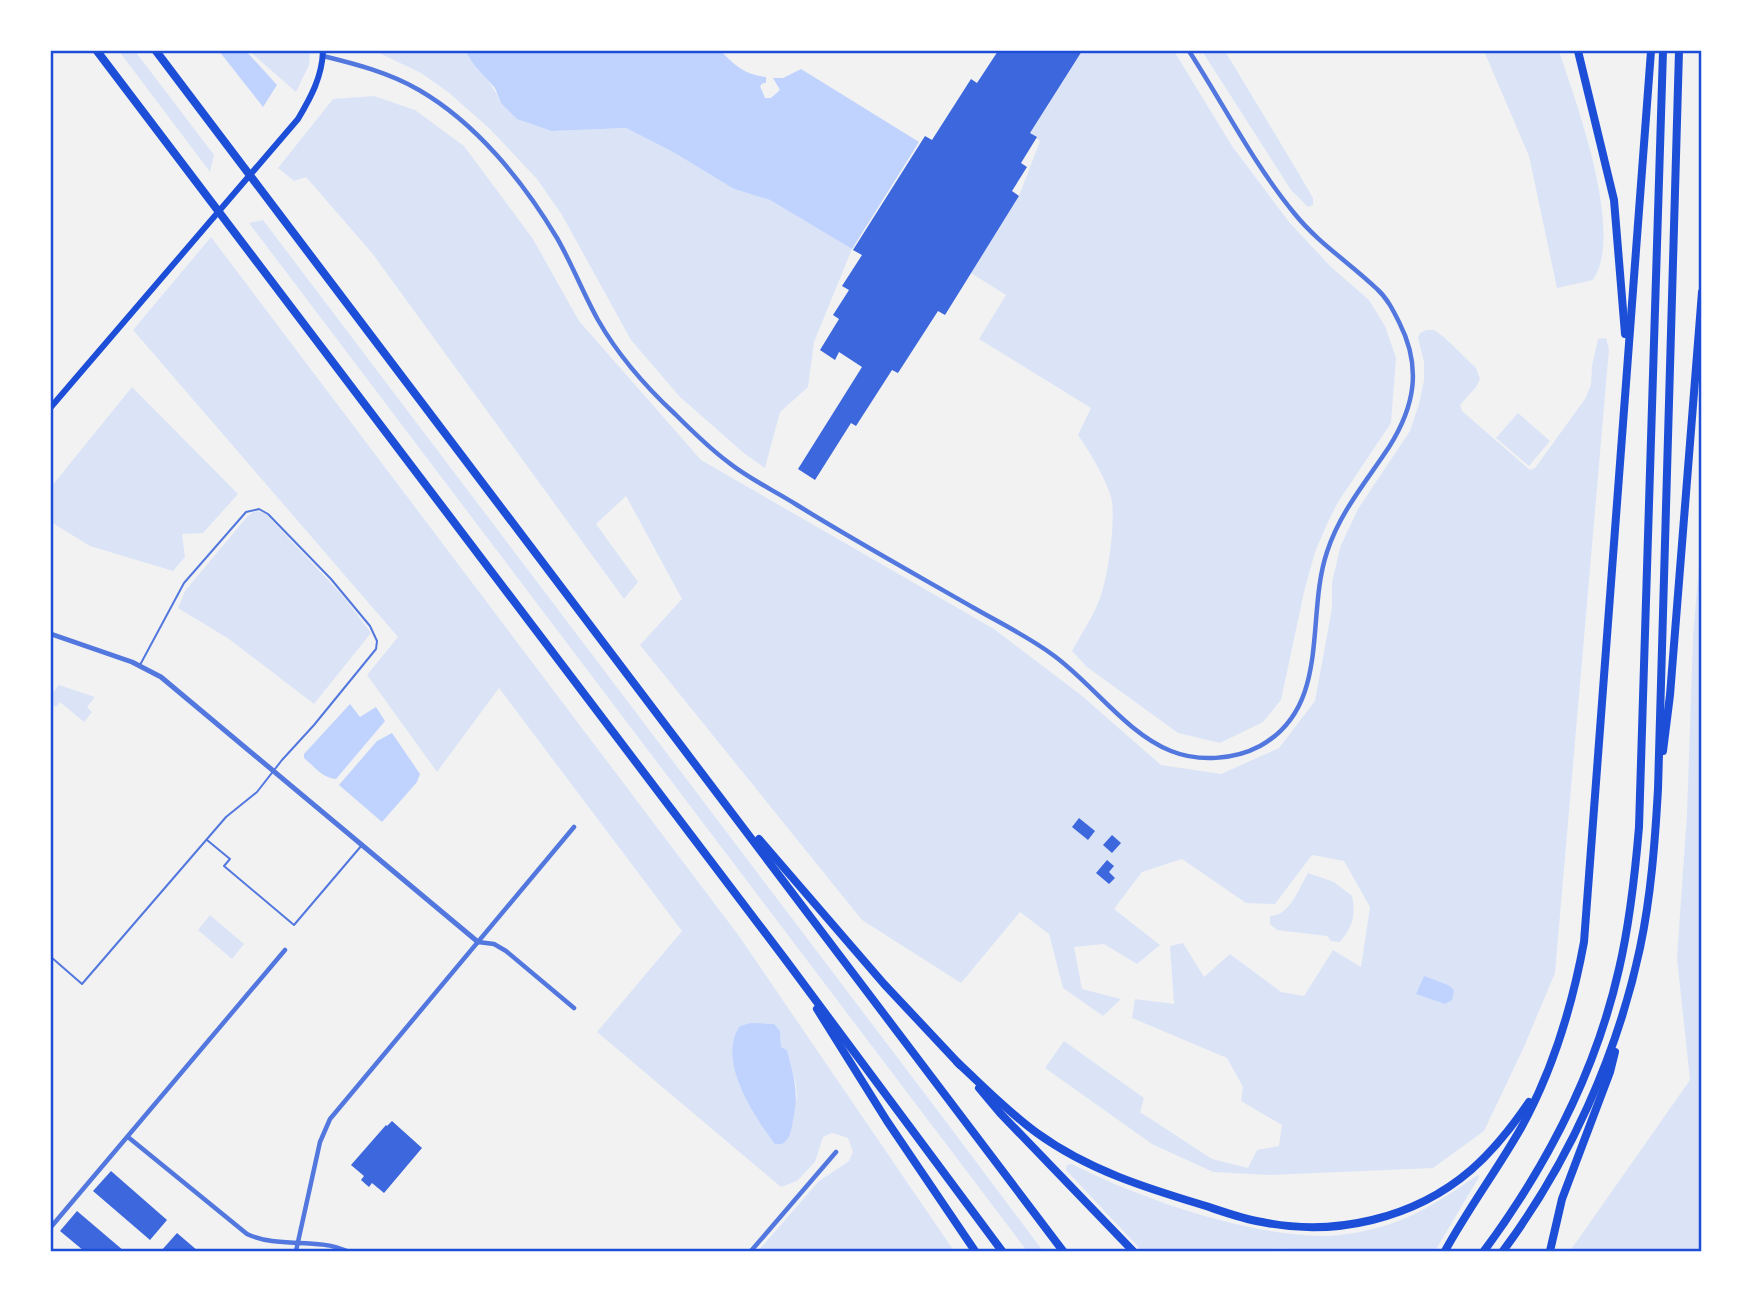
<svg xmlns="http://www.w3.org/2000/svg" width="1753" height="1302" font-family="Rubik,sans-serif">
<rect width="100%" height="100%" fill="#f2f2f2"/>
<g fill="#dbe4f7" fill-rule="evenodd">
<path d="M119 51H135L214 155 210 172Z"/>
<path d="M249 51H310L309 65 296 92Z"/>
<path d="M375 51H465C477 69 493 83 501 103L552 131 626 128 673 152 734 189 770 200 852 249 814 342 808 387 780 412 765 468 745 454 680 397 631 340 562 215 537 179 490 129 448 92 421 73Z"/>
<path d="M1082 51H1174L1232 146 1289 222 1331 267 1369 300 1385 326 1396 358 1391 423 1338 502 1327 524 1315 552 1304 592 1281 700 1263 722 1220 743 1178 733 1087 667 1072 651C1081 634 1093 617 1100 598 1108 577 1115 525 1112 502 1109 483 1089 451 1078 435L1091 408 979 339 1006 295 971 273 1019 196 1040 141 1030 133Z"/>
<path d="M1202 51H1225L1299 174 1313 198V205L1308 207 1291 190Z"/>
<path d="M1484 51H1559C1576 103 1625 232 1593 280L1557 288 1529 156Z"/>
<path d="M374 96 415 110 464 146 533 239 579 321 701 460 994 629 1081 695 1161 765 1221 774 1279 748 1315 701 1332 608V582L1341 545 1358 509 1410 431 1419 404 1424 380V362L1418 338 1420 333 1426 330H1434L1444 337 1476 368 1480 379 1476 387 1460 405 1462 411 1530 470 1535 468 1585 399 1591 385 1592 365 1598 339 1606 338 1609 349 1555 973 1523 1049 1484 1131 1433 1168 1269 1175 1213 1172 1152 1144 1045 1068 1064 1041 1144 1098 1140 1112 1212 1159 1248 1168 1257 1150 1279 1146 1282 1125 1241 1101 1243 1087 1227 1058 1132 1018 1135 999 1174 1004 1170 946 1183 943 1204 977 1230 954 1281 992 1304 996 1333 950 1361 967 1370 907 1344 861 1312 855 1275 904 1246 903 1182 859 1142 872 1114 909 1160 945 1137 964 1104 944 1074 947 1082 989 1121 999 1103 1016 1063 988 1049 934 1020 912 961 983 862 920 640 645 682 599 626 496 596 524 638 582 624 599 372 253 306 177 294 181 278 168 333 99Z"/>
<path d="M263 220 944 1119 1043 1251H1027L249 223Z"/>
<path d="M211 237 739 936 954 1251H758L819 1181 849 1161 853 1152 848 1138 832 1133 823 1137 815 1162 797 1181 781 1187 597 1032 682 931 499 688 437 772 367 675 398 637 133 330ZM765 1023 780 1031 781 1047 787 1050 796 1085 797 1100Z"/>
<path d="M132 387 238 494 203 533 182 534 185 557 173 571 90 546 51 522V487Z"/>
<path d="M1518 413 1550 441 1529 466 1496 438Z"/>
<path d="M259 511 266 514 343 596 371 633 314 704 229 639 178 608 185 591 246 518 253 512Z"/>
<path d="M1702 529V1251H1570L1690 1080 1677 958 1687 814 1693 637Z"/>
<path d="M59 685 95 697 87 707 92 712 84 722 60 702 56 707 51 703V695Z"/>
<path d="M1308 873 1334 882 1352 896C1356 915 1353 926 1340 942L1331 941 1327 936 1277 930 1270 924V916C1290 916 1299 888 1308 873Z"/>
<path d="M210 915 244 944 232 959 198 930Z"/>
<path d="M1072 1164C1140 1199 1246 1235 1322 1236 1344 1236 1369 1231 1390 1224 1423 1213 1449 1194 1478 1175L1479 1177 1435 1251H1303C1283 1246 1267 1250 1248 1251 1213 1254 1177 1251 1142 1251L1066 1170 1067 1165Z"/>
</g>
<g fill="#bfd3fe">
<path d="M219 51H246L277 85 263 107Z"/>
<path d="M465 51H721C735 66 746 75 766 77V83H763L760 86 765 98H771L780 90 773 78H783L801 69 919 142 852 249 770 200 734 189 673 152 626 128 552 131 517 119 501 103 495 88 475 66Z"/>
<path d="M350 704 360 717 376 707 385 721 336 779C322 778 314 766 304 758V754Z"/>
<path d="M392 733 420 774 417 782 382 822 339 785 377 741Z"/>
<path d="M1424 976 1448 985 1454 990 1452 1000 1445 1004 1416 994Z"/>
<path d="M751 1023 774 1024 780 1031 781 1047 787 1050C794 1077 799 1092 793 1120 791 1130 791 1138 782 1144H775C754 1116 716 1060 740 1026Z"/>
</g>
<g fill="#3d67dc">
<path d="M998 51H1082L1030 133 1037 137 1021 163 1027 167 1012 191 1019 196 945 315 938 311 898 373 892 370 856 426 851 423 815 480 798 469 862 367 839 352 835 360 820 350 839 319 833 315 849 290 842 286 862 255 853 250 925 136 932 140 971 79 977 83Z"/>
<path d="M1079 818 1095 831 1088 840 1072 827Z"/>
<path d="M1112 835 1121 843 1112 853 1103 845Z"/>
<path d="M1107 860 1114 866 1109 872 1115 878 1109 884 1096 873Z"/>
<path d="M392 1121 422 1148 384 1193 372 1183 369 1187 361 1180 364 1176 351 1165 386 1125 387 1126Z"/>
<path d="M111 1171 167 1220 150 1240 93 1191Z"/>
<path d="M77 1211 124 1251H84L60 1231Z"/>
<path d="M177 1233 198 1251H161Z"/>
</g>
<g fill="none" stroke-linecap="round" stroke-linejoin="round">
<g stroke="#5277de" stroke-width="2">
<path d="M207 840 230 859 224 866 294 925 362 845"/>
<path d="M51 957 82 984 226 817 257 792 282 760 314 725 376 649 377 641 370 626 331 579 268 514 259 509 246 512 184 583 140 665"/>
</g>
<g stroke="#5277de" stroke-width="4.5">
<path d="M323 56C356 64 390 73 419 90 476 123 523 181 557 238 572 264 583 293 598 320 618 355 646 387 675 414 692 431 709 448 728 462 749 479 775 491 797 505 855 541 915 574 974 608 1000 623 1029 637 1053 655 1092 683 1126 733 1171 751 1198 762 1234 760 1260 746 1332 706 1305 617 1327 552 1340 512 1366 482 1389 447 1415 406 1422 367 1399 322 1393 310 1387 298 1377 289 1350 263 1318 243 1294 213 1253 163 1224 105 1189 51"/>
<path d="M478 942 494 944 506 951 574 1008"/>
<path d="M128 1137 247 1234C279 1249 315 1237 347 1251"/>
<path d="M51 1227 285 950"/>
<path d="M296 1251 320 1142 330 1119 574 827"/>
<path d="M751 1251 836 1152"/>
</g>
<path stroke="#5277de" stroke-width="5" d="M51 634 132 662 161 677 478 942"/>
<path stroke="#1d4ed8" stroke-width="6" d="M51 407 298 119C311 97 322 77 323 51"/>
<g stroke="#1d4ed8" stroke-width="8">
<path d="M97 51 785 959 1002 1251"/>
<path d="M156 51 1063 1251"/>
<path d="M1578 51 1614 200 1625 334"/>
<path d="M1663 751 1670 695 1702 292"/>
<path d="M759 839 884 984 960 1065"/>
<path d="M817 1009 887 1121 975 1251"/>
<path d="M957 1062C983 1086 1008 1112 1037 1133 1088 1170 1146 1188 1206 1206 1224 1212 1243 1219 1262 1222 1334 1237 1414 1219 1471 1170 1494 1150 1512 1127 1529 1102"/>
<path d="M979 1088 1000 1113 1133 1251"/>
<path d="M1445 1251C1468 1209 1497 1170 1521 1128 1553 1070 1572 1007 1584 942L1651 51"/>
<path d="M1484 1251C1546 1167 1596 1071 1619 969 1630 922 1635 875 1639 827L1663 51"/>
<path d="M1503 1251C1569 1162 1617 1056 1640 948 1651 896 1655 842 1658 789L1679 51"/>
<path d="M1550 1251 1562 1199 1610 1072 1615 1052"/>
</g>
</g>
<rect width="1753" height="1302" fill="none" stroke="#ffffff" stroke-width="105"/>
<rect x="52" y="52" width="1648" height="1198" fill="none" stroke="#1d4ed8" stroke-width="2.5"/>
</svg>
